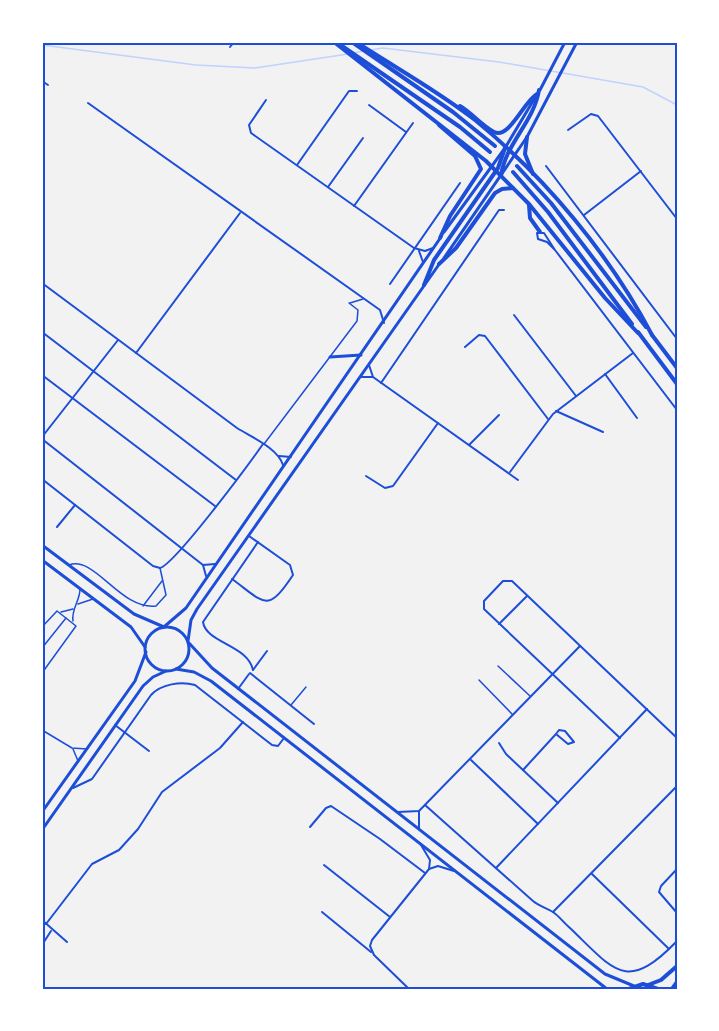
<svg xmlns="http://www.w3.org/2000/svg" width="719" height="1031" font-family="'IBM Plex Sans',sans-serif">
<rect width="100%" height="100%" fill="#f2f2f2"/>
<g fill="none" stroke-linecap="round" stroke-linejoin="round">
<g stroke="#bfd3fe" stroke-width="1.5">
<path d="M42 45 196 65 255 68 348 54"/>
<path d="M371 50 383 48 499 62 643 87 677 105"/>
<path d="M353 53 363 51"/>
</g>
<g stroke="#1d4ed8" stroke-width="1.5">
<path d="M350 303 363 299"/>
<path d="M264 444 357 321 358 310 349 303"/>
<path d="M69 565C95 555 120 610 156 606L166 595 160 568"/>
<path d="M78 604 93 599"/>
<path d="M143 606 162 581"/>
<path d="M61 612 73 609"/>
<path d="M73 621C71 609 80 601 80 589"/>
<path d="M42 627 57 611 76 626 42 673"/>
<path d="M42 648 66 618"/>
<path d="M498 666 530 696"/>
<path d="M479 680 512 714"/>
<path d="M291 705 306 687"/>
<path d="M42 730 72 748 87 749"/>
<path d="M73 749 78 761"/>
</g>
<g stroke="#1d4ed8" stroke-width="2">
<path d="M230 47 234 42"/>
<path d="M42 81 48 85"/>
<path d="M266 100 249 125 251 133 414 248 425 251 433 248"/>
<path d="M88 103 380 310 384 323"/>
<path d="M369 105 406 132"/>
<path d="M568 130 591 114 598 116 677 219"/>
<path d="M297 165 349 91H357"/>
<path d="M546 166 677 339"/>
<path d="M328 187 363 138"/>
<path d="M354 206 413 123"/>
<path d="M584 215 641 171"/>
<path d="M555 250 544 233H537L538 239 547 242 555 250 677 410"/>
<path d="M419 251 423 262"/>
<path d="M42 283 237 428C251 437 278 448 283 465"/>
<path d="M390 284 460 183"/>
<path d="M514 315 576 396"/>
<path d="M42 332 236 480"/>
<path d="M465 347 479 335 485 336 548 419"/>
<path d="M136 353 240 213"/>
<path d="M369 365 373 377 518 480"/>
<path d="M605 374 637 418"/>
<path d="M42 375 215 506"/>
<path d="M361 377H373"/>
<path d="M381 383 499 210H504"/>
<path d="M556 411 603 432"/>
<path d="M42 437 118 340"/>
<path d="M42 439 203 565 206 576"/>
<path d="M469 445 499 415"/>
<path d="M279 456 291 457"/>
<path d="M510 472 553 414 633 353"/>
<path d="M366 476 385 488 393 486 438 423"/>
<path d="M42 479 153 566 160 568C175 564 249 464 263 444"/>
<path d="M57 527 75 505"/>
<path d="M203 565 215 564"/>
<path d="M232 579C265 603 267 614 293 575L290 565 249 536"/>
<path d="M499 624 527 596"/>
<path d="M253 670C248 645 206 643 203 622L258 542"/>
<path d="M253 670 267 651"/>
<path d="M250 673 314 724"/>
<path d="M238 689 249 674"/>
<path d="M115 725 149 751"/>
<path d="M620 738 484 609V601L503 581H512L677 738"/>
<path d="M499 743 506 754 558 803"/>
<path d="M471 760 538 824"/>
<path d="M523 770 556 734 559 730 565 731 574 742 568 744 556 734"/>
<path d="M73 788 92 779 151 695C161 684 181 681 195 685L272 745 278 746 284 738"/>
<path d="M425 805 533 901C539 906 546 908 553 912 559 916 564 923 570 928 614 970 626 994 677 941"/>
<path d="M398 812 419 811 580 646"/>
<path d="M310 827 326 808 331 806 380 839 425 873"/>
<path d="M419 828V811"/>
<path d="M324 865 390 917"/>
<path d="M496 868 647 709"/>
<path d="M429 869 438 866 454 871"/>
<path d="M677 869 661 886 659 892 677 913"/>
<path d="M592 874 669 949"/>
<path d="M322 912 371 952"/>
<path d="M553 912 677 786"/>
<path d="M42 920 67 942"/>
<path d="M46 924 92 864 119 850 138 829 162 792 220 748 243 722"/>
<path d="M42 945 51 931"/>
<path d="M409 989 374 955 370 946 372 940 429 869 430 860 421 845"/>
</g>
<g stroke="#1d4ed8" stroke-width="3">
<path d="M540 90 565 42"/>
<path d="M444 232 505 148 536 96"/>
<path d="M444 258 527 137 577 42"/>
<path d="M330 357 361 355"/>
<path d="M42 545 134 614 164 627"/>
<path d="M42 560 131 627 145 647"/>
<path d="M165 626 186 608 441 237"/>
<circle cx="167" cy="649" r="22"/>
<path d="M188 641 191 620 197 609 440 263"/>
<path d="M189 643 212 668 605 974 634 986"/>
<path d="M176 669 194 672 211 681 607 989"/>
<path d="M42 812 135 681 146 652"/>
<path d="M42 830 143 686 153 677 166 671"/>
</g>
<g stroke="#1d4ed8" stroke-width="4">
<path d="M334 42 486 161 529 204 605 298 638 333"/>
<path d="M352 42 453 112 495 146"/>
<path d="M356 42C396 68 438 91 475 120 546 178 610 255 652 335"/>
<path d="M342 46 460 127 490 152"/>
<path d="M460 106C472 113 481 125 494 132 509 140 524 101 537 94"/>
<path d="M439 125 475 156 481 169 450 216 440 238"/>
<path d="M527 137 525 154 533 174"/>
<path d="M517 166 551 203 646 327"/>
<path d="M513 172 548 212 632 324"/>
<path d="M501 176C505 144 534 122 539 90"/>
<path d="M529 205 530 218 540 232"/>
<path d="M439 264 456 248 495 193 502 189 513 188"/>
<path d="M424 285 434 260 498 168 505 148"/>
<path d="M638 332 677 384"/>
<path d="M652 335 677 368"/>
<path d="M648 985 661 980 677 966"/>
<path d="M629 989 643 984 658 989"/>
<path d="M672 989 677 982"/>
</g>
</g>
<rect width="719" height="1031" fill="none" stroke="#ffffff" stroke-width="87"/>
<rect x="44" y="44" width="632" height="944" fill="none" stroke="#1d4ed8" stroke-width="2"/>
</svg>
